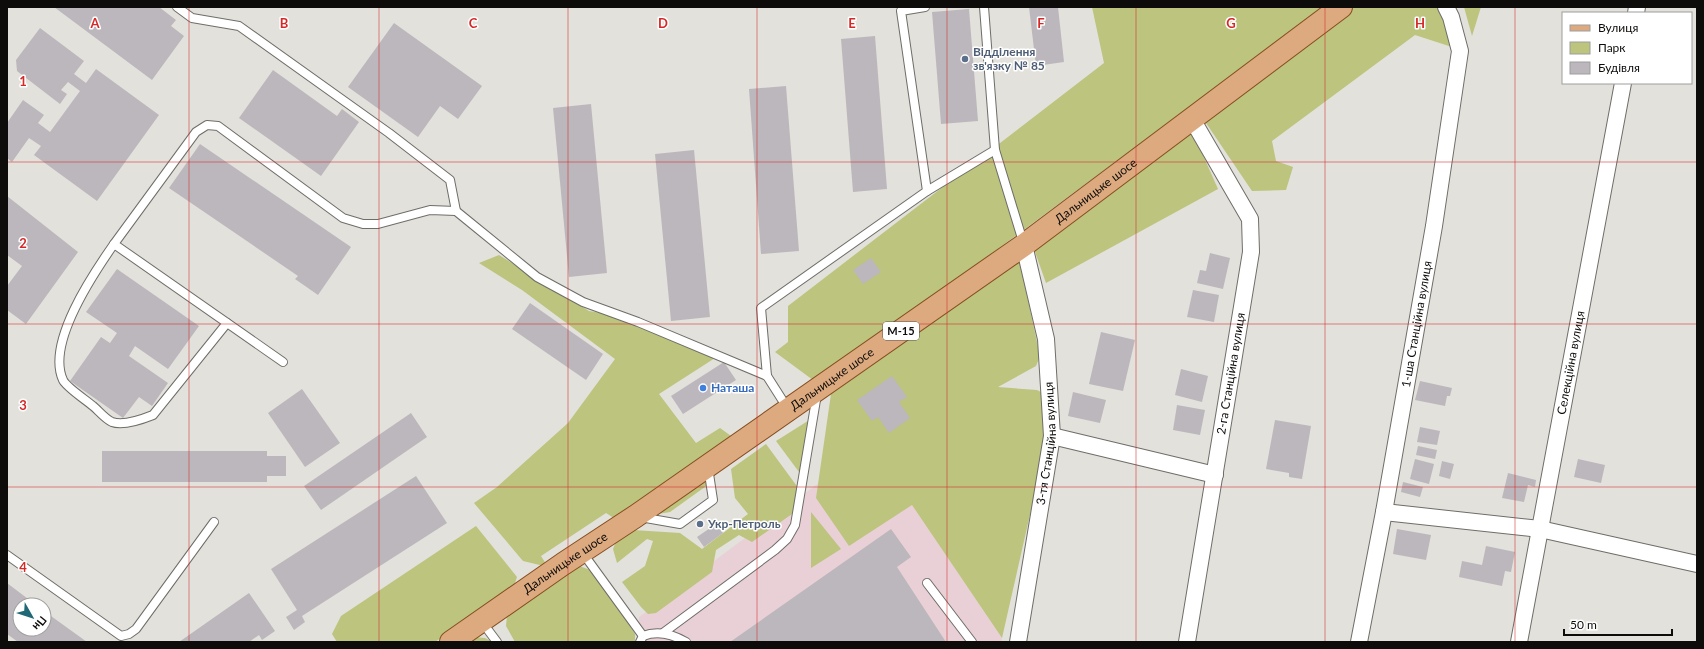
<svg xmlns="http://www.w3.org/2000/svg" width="1704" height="649" font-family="Lato,sans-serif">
<rect width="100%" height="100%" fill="#e3e1db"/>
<path fill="#e9d0d6" d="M871 444 1002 638 1001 642H638L639 617Z"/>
<g fill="#bcc47e">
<path d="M1092 7H1324L817 383 775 352 788 342V306L1104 63Z"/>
<path d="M1353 7H1442L1452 47 1415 35 1272 141 1276 161 1293 167 1286 190 1252 191 1204 120Z"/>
<path d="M1464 7H1481L1472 36Z"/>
<path d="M1191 128 1218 189 1046 283 1034 249Z"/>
<path d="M499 255 589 311 607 314 715 358 659 394 696 443 720 428 738 441 620 522 606 513 541 556 548 567 523 561 474 503 497 487 568 423 615 359 522 290 479 263Z"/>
<path d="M1019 258 1040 356 1036 366 998 387 1037 390 1056 400 1002 638 912 505 849 546 816 498 831 394Z"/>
<path d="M811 419 802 476 776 441Z"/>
<path d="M766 444 799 489 792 514 752 542 739 535 716 550 712 572 656 613 648 614 641 607 622 582 645 566 653 541 647 539 617 563 613 549 617 539 633 530 680 533 702 549 748 514 735 498 731 469Z"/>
<path d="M698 480 709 484 670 512 658 514 654 510Z"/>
<path d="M811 512 841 549 811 568Z"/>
<path d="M476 526 517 577 513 589 435 642H337L332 634 341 616Z"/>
<path d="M577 565 590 570 599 577 635 634V642H515L506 626 507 615Z"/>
<path d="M473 637 485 638 493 642H466Z"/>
</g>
<g fill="#bcb7bc">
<path d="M54 7H159L176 20 171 26 184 36 152 80Z"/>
<path d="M1029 7H1058L1064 62 1036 66Z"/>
<path d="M969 9 978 121 941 124 932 12Z"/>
<path d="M394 23 482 86 458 119 440 106 418 137 348 87Z"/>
<path d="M40 28 84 61 74 74 86 83 96 69 159 115 97 201 34 155 41 146 29 138 12 162 7 158V123L23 100 44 115 38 123 50 132 80 91 68 82 61 90 67 94 60 104 17 71 16 60Z"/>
<path d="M875 36 887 189 853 192 841 39Z"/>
<path d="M273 70 337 116 342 109 359 122 321 176 239 118Z"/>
<path d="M786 86 799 251 761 254 749 89Z"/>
<path d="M591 104 607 273 569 277 553 108Z"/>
<path d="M200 144 351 247 318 295 295 279 298 276 169 188Z"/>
<path d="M694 150 710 317 671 321 655 154Z"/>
<path d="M7 196 78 252 26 324 7 310V286L22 266 7 255Z"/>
<path d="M1210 253 1230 258 1223 289 1197 283 1200 270 1206 271Z"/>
<path d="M871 258 881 272 863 284 853 270Z"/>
<path d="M117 269 199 326 168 369 135 346 129 356 168 383 152 406 139 397 123 418 70 381 101 337 110 343 117 333 86 312Z"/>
<path d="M1193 290 1219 295 1214 322 1187 317Z"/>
<path d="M530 303 603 354 586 380 512 329Z"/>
<path d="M1101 332 1135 340 1123 391 1089 384Z"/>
<path d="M724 362 736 380 683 414 671 396Z"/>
<path d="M1181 369 1208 376 1202 402 1175 395Z"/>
<path d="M892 376 907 397 899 402 910 418 889 433 878 417 872 421 857 400Z"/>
<path d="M1420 381 1452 388 1450 396H1447L1445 406 1415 400Z"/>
<path d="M302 389 340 443 305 467 268 413Z"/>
<path d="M1073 392 1106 400 1100 423 1068 416Z"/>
<path d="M1177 405 1205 410 1200 435 1173 430Z"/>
<path d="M411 413 427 437 321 510 304 486Z"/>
<path d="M1275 420 1311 426 1302 479 1289 477V473L1266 469Z"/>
<path d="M1420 427 1440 431 1437 445 1417 442Z"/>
<path d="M1418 446 1437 450 1435 459 1416 455Z"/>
<path d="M102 451H267V456H286V476H267V482H102Z"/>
<path d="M1415 459 1434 464 1429 484 1410 479Z"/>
<path d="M1578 459 1605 465 1601 483 1574 477Z"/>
<path d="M1442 461 1454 464 1450 479 1439 476Z"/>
<path d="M1508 473 1536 480 1535 487 1528 485 1524 502 1502 498Z"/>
<path d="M416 476 447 523 302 616 305 622 294 630 286 617 297 610 271 569Z"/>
<path d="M1403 482 1423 487 1420 497 1401 492Z"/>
<path d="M716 524 723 533 704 547 697 537Z"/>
<path d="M891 529 911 557 897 567 946 642H730Z"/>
<path d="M1397 529 1431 535 1426 560 1393 554Z"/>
<path d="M1486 546 1515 552 1511 572 1505 571 1502 586 1459 577 1462 561 1482 565Z"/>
<path d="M7 583 36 605H20V629H44V611L87 642H18L7 634Z"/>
<path d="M249 593 275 631 262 640 259 635 249 642H179Z"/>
</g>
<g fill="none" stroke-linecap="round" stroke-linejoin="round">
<g stroke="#6f6d68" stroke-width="10">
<g id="service">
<path d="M177 7 192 18 239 26 389 133 450 180 456 211"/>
<path d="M984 7 995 150 1024 245"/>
<path d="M927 191 995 150"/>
<path d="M114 244C93 274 46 343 63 380 66 387 86 400 93 406 98 410 105 419 112 422 123 426 143 419 153 415L227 323"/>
<path d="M283 362 114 244 196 132 207 125 218 126 343 218 363 224H378L430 210 456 211 537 277 583 302 638 322 767 376"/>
<path d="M788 409 767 376 761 308 927 191 901 11 925 7"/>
<path d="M640 517 680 524 713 500 708 467"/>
<path d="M582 552 643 636"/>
<path d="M7 555 121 636 129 634 136 629 214 522"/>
<path d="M927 583 972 642"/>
<path d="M482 622 497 642"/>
<path d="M663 633 775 550 787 539 795 525 817 394"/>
<path d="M640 642 643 636C658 630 672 634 686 642"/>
</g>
</g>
<g stroke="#6f6d68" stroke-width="18">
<g id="minor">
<path d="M1636 13 1637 7"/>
<path d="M1052 436 1215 475"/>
<path d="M1384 512 1540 529 1697 564"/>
<path id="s1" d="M1018 642 1052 436 1046 339 1024 245"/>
<path id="s2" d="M1187 642 1251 252 1250 219 1192 119"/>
<path id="s3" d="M1359 642 1384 512 1434 226 1460 51 1451 17 1446 7"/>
<path id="s4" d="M1519 642 1623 83"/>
</g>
</g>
<g stroke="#864e20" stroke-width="24">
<g id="primary">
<path id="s5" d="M451 642 563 564 636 516 1024 245 1341 7"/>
</g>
</g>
<use href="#service" stroke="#fff" stroke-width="8"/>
<use href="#minor" stroke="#fff" stroke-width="16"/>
<use href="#primary" stroke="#ddaa80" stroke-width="22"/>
</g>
<path fill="none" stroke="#d62828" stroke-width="1" stroke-opacity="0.55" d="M189 7V642M379 7V642M568 7V642M757 7V642M947 7V642M1136 7V642M1325 7V642M1515 7V642M7 162H1697M7 324H1697M7 487H1697"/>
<g fill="#5c6f8a" stroke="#fff" stroke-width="1.5">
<circle cx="965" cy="59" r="4"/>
<circle cx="700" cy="524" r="4"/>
</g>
<circle fill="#3f7fe0" stroke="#fff" stroke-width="1.5" cx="703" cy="388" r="4"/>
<g text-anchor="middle" stroke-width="3" stroke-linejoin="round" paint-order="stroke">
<rect fill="#fff" stroke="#565554" stroke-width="1" x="883" y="322" width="36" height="18" rx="3"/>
<g font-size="11" font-weight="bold" fill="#0d0c0a">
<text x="901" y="335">М-15</text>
</g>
<g font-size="12" font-weight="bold" fill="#4e5e75" stroke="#fff" text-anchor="start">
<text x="973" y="56">Відділення<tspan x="973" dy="14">зв'язку № 85</tspan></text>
<text x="708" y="528">Укр-Петроль</text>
</g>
<g font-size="12" fill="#0d0c0a" stroke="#fff">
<text dy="4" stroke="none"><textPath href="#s5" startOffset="787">Дальницьке шосе</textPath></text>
<text dy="4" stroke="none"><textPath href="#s3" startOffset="323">1-ша Станційна вулиця</textPath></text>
<text dy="4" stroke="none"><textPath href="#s4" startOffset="284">Селекційна вулиця</textPath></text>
<text dy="4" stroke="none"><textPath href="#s2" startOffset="272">2-га Станційна вулиця</textPath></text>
<text dy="4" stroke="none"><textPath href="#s5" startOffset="463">Дальницьке шосе</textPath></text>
<text dy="4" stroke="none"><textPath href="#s1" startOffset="201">3-тя Станційна вулиця</textPath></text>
<text dy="4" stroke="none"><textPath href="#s5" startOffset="139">Дальницьке шосе</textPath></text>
</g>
<g font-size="12" font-weight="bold" fill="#366cbe" stroke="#fff" text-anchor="start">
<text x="711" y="392">Наташа</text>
</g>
</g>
<g font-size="13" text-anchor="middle" font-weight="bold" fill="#d62828" stroke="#fff" stroke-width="3" stroke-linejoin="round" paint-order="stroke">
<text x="95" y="28">A</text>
<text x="284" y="28">B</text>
<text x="473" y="28">C</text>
<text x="663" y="28">D</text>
<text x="852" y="28">E</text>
<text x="1041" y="28">F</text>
<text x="1231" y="28">G</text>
<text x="1420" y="28">H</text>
<text x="23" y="86">1</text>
<text x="23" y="248">2</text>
<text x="23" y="410">3</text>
<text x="23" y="572">4</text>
</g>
<rect width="1704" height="649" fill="none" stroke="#0d0c0a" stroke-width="16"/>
<rect x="1562" y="12" width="130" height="72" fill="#ffffff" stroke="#9e9e9d"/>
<rect x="1570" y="25" width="20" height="6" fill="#ddaa80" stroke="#9e9e9d"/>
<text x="1598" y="32" font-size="12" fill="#0d0c0a">Вулиця</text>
<rect x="1570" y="42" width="20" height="12" fill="#bcc47e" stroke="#9e9e9d"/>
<text x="1598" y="52" font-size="12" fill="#0d0c0a">Парк</text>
<rect x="1570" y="62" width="20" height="12" fill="#bcb7bc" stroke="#9e9e9d"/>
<text x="1598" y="72" font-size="12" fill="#0d0c0a">Будівля</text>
<g transform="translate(32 617) rotate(129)"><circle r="19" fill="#ffffff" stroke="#9e9e9d"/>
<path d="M0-3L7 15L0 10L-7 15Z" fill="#1f6875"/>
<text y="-6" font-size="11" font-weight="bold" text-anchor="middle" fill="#0d0c0a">Пн</text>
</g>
<path d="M1564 629v6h108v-6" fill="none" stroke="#0d0c0a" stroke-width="2"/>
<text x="1570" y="629" font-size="12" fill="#0d0c0a" stroke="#ffffff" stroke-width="3" paint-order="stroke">50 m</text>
</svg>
